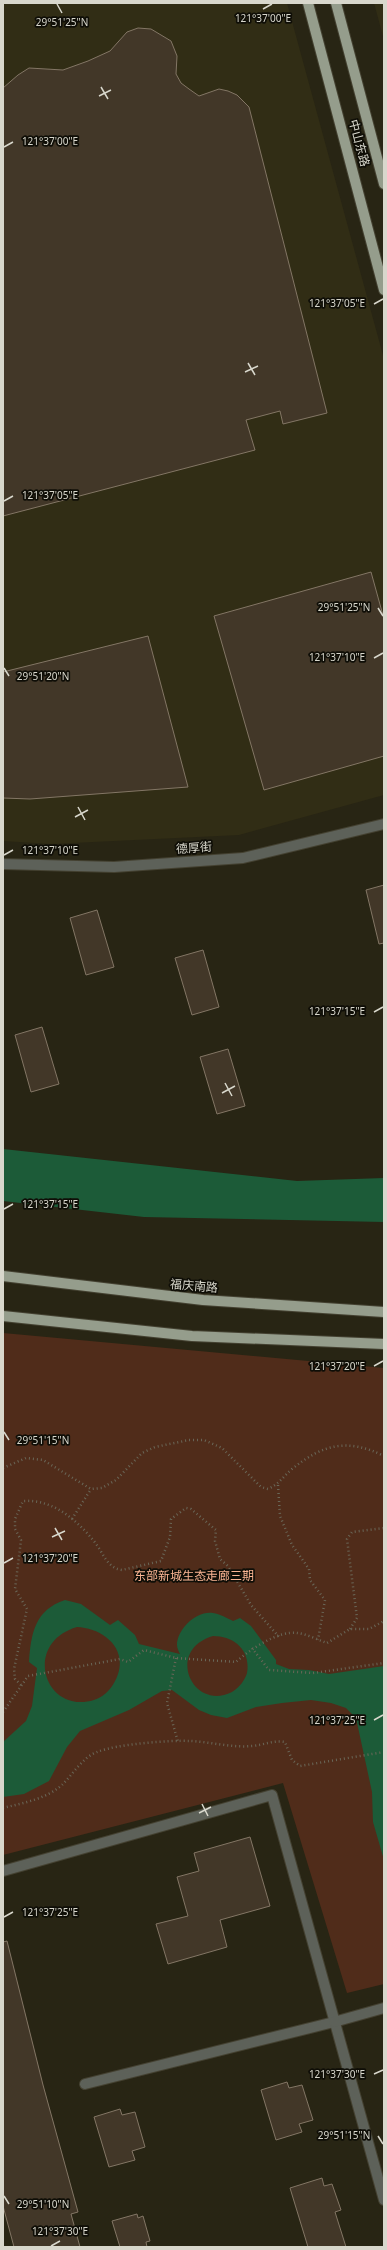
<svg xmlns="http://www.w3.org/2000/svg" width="387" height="2250" font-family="'Noto Sans','Noto Sans SC',sans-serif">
<rect width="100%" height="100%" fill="#282514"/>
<g fill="#312d15">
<path d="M3 3H287L384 359V795L239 835 51 844 3 841Z"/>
<path d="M374 3H384V40Z"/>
</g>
<path fill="#502c1a" d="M3 1333 384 1368V1984L347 1993 283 1783 3 1855Z"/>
<g fill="#1c5b38" fill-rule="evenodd">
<path d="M3 1149 297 1181 384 1178V1222L144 1217 3 1201Z"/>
<path d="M65 1600 81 1604 110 1625 118 1620 135 1635 139 1644 180 1654C179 1652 177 1648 177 1645 177 1629 197 1610 213 1613 220 1614 227 1618 233 1621L240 1618 251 1626 276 1660V1664L289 1669 309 1670 329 1674 384 1666V1860L373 1822 372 1792 356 1718 346 1708 331 1703 311 1700 282 1703 256 1707 227 1718 211 1715 199 1710 172 1690 162 1691 129 1710 80 1731 67 1747 49 1781 24 1794 3 1797V1742L26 1721 32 1706 37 1668 29 1662C31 1633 35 1610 65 1600ZM77 1627C101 1628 127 1646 118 1674 114 1686 106 1696 94 1700 44 1715 22 1643 77 1627ZM213 1636C234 1636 251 1650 247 1673 245 1680 239 1688 232 1692 192 1712 165 1650 213 1636Z"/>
</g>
<g fill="#423728" stroke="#837665">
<path d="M138 28 151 29 171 41 177 56 176 74 181 83 189 89 199 96 219 89 228 91 237 95 249 107 327 413 283 424 280 411 246 420 255 450 3 516V88L18 75 29 68 63 70 88 61 110 51 127 32Z"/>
<path d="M371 572 384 619V756L264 790 214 616Z"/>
<path d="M148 636 188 787 30 799 3 798V672Z"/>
<path d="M384 885V943L379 944 366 890Z"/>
<path d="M97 910 114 967 86 975 70 918Z"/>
<path d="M203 950 219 1007 192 1015 175 958Z"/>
<path d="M42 1027 59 1084 31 1092 15 1035Z"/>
<path d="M228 1049 245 1106 217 1114 200 1057Z"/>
<path d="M250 1837 270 1906 220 1920 227 1947 168 1964 156 1924 188 1916 177 1877 199 1871 194 1853Z"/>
<path d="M7 1941 43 2085 78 2212 71 2214 80 2247H14L3 2206V1942Z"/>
<path d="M287 2082 289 2088 302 2085 313 2120 299 2124 302 2132 276 2140 261 2090Z"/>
<path d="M120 2109 122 2115 135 2112 145 2147 132 2151 135 2160 109 2167 94 2117Z"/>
<path d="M322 2178 324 2186 332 2184 341 2210 335 2212 346 2247H308L290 2188Z"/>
<path d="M137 2214 138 2218 143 2216 150 2241 146 2242 147 2247H120L112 2221Z"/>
</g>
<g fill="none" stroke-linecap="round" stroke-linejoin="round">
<g stroke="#444131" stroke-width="12">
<path id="minor" d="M85 2084 334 2022"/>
</g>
<g stroke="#444131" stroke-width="12">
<g id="tertiary">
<path d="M3 864 114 867 243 858 384 824"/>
<path d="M3 1871 272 1795 384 2200"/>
<path d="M334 2022 384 2008"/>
</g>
</g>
<g stroke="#444131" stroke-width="12">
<g id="primary">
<path d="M308 3 384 290"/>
<path d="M336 3 384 184"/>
<path d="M3 1276 203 1300 384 1312"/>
<path d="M3 1316 192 1336 384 1344"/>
</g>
</g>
<g stroke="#6a6758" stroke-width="2.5" stroke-dasharray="1 3" stroke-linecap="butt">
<path d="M3 1468 26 1458 43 1460 91 1489 102 1488 116 1480 142 1453 155 1447 189 1440H204L222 1448 261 1487 268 1489C279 1484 283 1477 292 1469 323 1444 348 1438 384 1456"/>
<path d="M278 1485 280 1516 292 1545 309 1569 310 1580 325 1600 318 1640"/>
<path d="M72 1519 91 1489"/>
<path d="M350 1629 357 1618 347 1539 352 1532 384 1528"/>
<path d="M252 1648 269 1670 313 1673 384 1663"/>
<path d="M176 1658 167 1703 178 1742"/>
<path d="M21 1685 15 1679 14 1669 27 1609 15 1589 21 1540 15 1529V1519L23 1501C52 1499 76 1519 93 1540 103 1551 106 1568 122 1570L161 1561 170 1537 171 1519 186 1508 191 1509 216 1530 215 1541 220 1559 228 1566 251 1605 279 1637"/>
<path d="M3 1712 28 1676 120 1659 128 1662 144 1650 176 1658 236 1662C249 1650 279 1630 297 1633 307 1634 318 1640 327 1643L350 1629H369L384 1621"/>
<path d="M3 1808C23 1803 46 1799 62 1785 73 1774 83 1757 97 1752 117 1744 170 1740 191 1741 211 1742 232 1748 252 1746 264 1745 273 1740 285 1742L292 1760 300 1766 384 1752"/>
</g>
<use href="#minor" stroke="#5d6159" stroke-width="10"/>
<use href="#tertiary" stroke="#5d6159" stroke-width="10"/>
<use href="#primary" stroke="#959d8c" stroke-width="10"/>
</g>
<path fill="none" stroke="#d8d7cc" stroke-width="1.5" d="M57 4 62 13M263 9 272 4M101 87 108 99M99 96 111 90M4 147 13 142M374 304 383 299M248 363 255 375M245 372 258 366M4 501 13 496M378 608 383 616M374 658 383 653M4 668 9 676M78 807 85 820M75 817 88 810M4 855 13 850M374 1012 383 1007M225 1083 232 1096M222 1093 235 1086M4 1209 13 1204M374 1366 383 1361M4 1432 9 1440M55 1528 62 1540M52 1537 65 1531M4 1563 13 1558M374 1720 383 1715M202 1804 208 1816M199 1813 211 1807M4 1917 13 1912M374 2074 383 2070M378 2136 383 2144M4 2196 9 2204M51 2246 60 2241"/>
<g text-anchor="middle" stroke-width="3.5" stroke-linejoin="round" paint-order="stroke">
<g font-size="12" fill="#d8d7cc" stroke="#0f0e07">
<text transform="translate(359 143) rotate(75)" y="4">中山东路</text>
<text transform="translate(194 848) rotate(-4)" y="4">德厚街</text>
<text transform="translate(194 1286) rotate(5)" y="4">福庆南路</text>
</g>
<g font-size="12" fill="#fbb594" stroke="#0f0e07">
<text x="194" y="1580">东部新城生态走廊三期</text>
</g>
</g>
<g font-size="10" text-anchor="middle" fill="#d8d7cc" stroke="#0f0e07" stroke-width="3.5" stroke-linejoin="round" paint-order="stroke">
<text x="263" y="22">121°37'00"E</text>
<text x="62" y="26">29°51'25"N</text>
<text x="50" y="145">121°37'00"E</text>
<text x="337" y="307">121°37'05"E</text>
<text x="50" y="499">121°37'05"E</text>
<text x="344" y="611">29°51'25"N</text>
<text x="337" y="661">121°37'10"E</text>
<text x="43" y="680">29°51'20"N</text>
<text x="50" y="854">121°37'10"E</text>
<text x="337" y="1015">121°37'15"E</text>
<text x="50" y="1208">121°37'15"E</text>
<text x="337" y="1370">121°37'20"E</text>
<text x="43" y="1444">29°51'15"N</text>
<text x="50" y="1562">121°37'20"E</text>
<text x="337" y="1724">121°37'25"E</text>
<text x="50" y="1916">121°37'25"E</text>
<text x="337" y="2078">121°37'30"E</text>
<text x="344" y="2139">29°51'15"N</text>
<text x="43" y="2208">29°51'10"N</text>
<text x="60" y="2235">121°37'30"E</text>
</g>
<rect width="387" height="2250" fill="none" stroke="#d8d7cc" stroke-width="8"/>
</svg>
